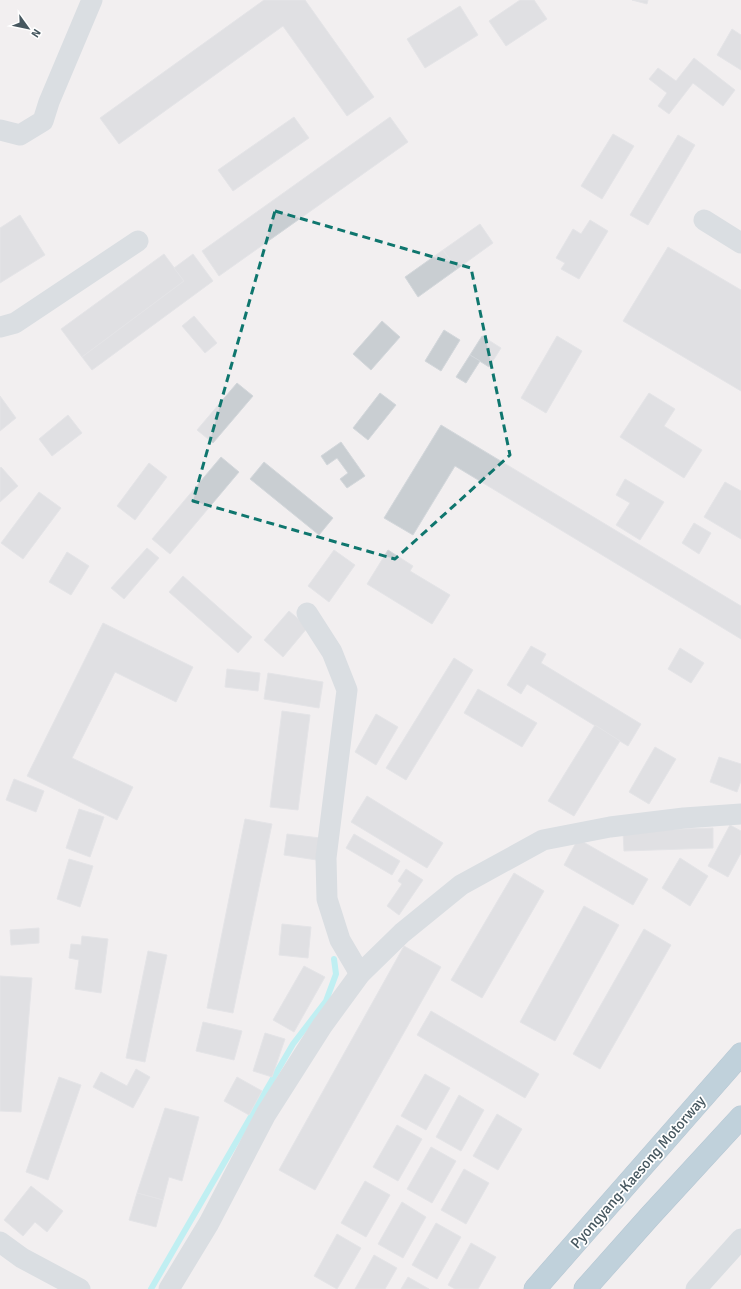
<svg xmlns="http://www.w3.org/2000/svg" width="741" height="1289" font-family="Signika,sans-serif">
<rect width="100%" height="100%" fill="#f2eff0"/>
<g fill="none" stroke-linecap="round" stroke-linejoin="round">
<path stroke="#83f0f4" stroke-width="6" d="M151 1289 293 1044 326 1001 336 974 334 959"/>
</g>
<g fill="#c9ced2" stroke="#d3d7db">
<path d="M264 0H305L374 97 347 116 283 26 119 144 100 118Z"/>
<path d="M520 0H534L547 19 506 46 489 21Z"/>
<path d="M632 0H648L647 4Z"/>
<path d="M460 6 478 35 425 68 407 39Z"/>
<path d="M732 29 741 35V70L717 55Z"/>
<path d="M694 58 735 90 723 106 693 83 669 114 658 106 667 93 649 79 658 68 676 81Z"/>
<path d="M294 117 309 138 233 191 218 170Z"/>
<path d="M390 117 408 142 219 276 202 251Z"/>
<path d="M613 134 634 146 602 199 581 186Z"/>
<path d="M678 135 695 145 648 225 630 215Z"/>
<path d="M20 215 45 255 0 283V228Z"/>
<path d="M590 220 608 231 579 279 561 269 565 263 556 258 573 229 581 234Z"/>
<path d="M480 224 493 243 457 269 443 250Z"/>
<path d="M668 247 741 290V391L623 321Z"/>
<path d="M443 250 457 269 418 297 405 277Z"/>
<path d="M164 254 184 281 82 357 61 329Z"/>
<path d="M193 254 213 281 92 370 82 357 184 281 174 268Z"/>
<path d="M194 316 217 343 205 353 182 326Z"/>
<path d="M382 321 400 337 371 370 353 354Z"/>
<path d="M444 330 460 340 441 371 425 361Z"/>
<path d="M482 336 501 348 489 367 470 355Z"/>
<path d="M557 336 582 351 546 413 521 398Z"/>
<path d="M470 355 480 361 466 383 456 377Z"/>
<path d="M237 383 253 396 213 443 197 430Z"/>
<path d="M380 393 396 405 368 440 353 428Z"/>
<path d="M649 393 675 409 664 426 702 450 684 478 620 437Z"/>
<path d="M0 396 16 418 0 431Z"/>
<path d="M68 415 82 433 52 456 39 439Z"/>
<path d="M441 425 741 606V639L455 466 413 535 384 518Z"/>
<path d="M341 442 365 476 347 488 340 479 348 473 337 458 327 465 321 456Z"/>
<path d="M221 457 239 472 170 554 152 539Z"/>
<path d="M264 462 333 518 319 535 250 479Z"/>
<path d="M149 463 167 477 135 520 117 506Z"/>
<path d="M1 467 18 486 0 502V468Z"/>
<path d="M625 479 664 502 640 540 616 525 630 503 616 495Z"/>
<path d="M725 482 741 491V539L704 517Z"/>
<path d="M39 492 61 508 23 559 1 543Z"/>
<path d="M694 523 711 533 699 554 682 543Z"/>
<path d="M147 548 159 558 124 599 111 588Z"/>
<path d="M334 550 355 565 329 602 308 586Z"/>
<path d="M388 550 413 566 410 571 450 595 432 624 367 584Z"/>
<path d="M67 552 89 566 71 595 49 582Z"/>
<path d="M183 576 252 637 238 653 169 592Z"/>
<path d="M289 611 308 627 283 657 264 640Z"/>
<path d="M103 623 193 667 176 702 115 672 72 758 133 787 117 820 27 776Z"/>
<path d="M531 646 546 654 541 663 641 724 628 746 527 684 521 694 507 685Z"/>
<path d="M680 648 704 663 691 683 668 669Z"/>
<path d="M454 658 473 670 406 780 386 768Z"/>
<path d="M227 669 260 673 258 691 225 687Z"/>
<path d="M268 673 323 682 319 708 264 699Z"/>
<path d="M478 689 537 723 522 747 464 713Z"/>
<path d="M282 711 310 715 298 810 270 807Z"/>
<path d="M376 714 398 727 376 765 355 752Z"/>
<path d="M595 725 620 741 574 816 548 801Z"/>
<path d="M655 747 676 759 649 804 629 792Z"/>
<path d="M719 757 741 764V781L737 792 710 782Z"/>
<path d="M14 779 44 791 36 812 6 800Z"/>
<path d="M367 796 443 843 427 868 351 822Z"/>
<path d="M79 809 104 817 90 857 66 848Z"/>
<path d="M245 819 272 824 233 1013 207 1008Z"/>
<path d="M730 825 741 831V853L728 877 708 866Z"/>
<path d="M713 828V848L624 851 623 831Z"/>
<path d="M287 834 320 838 317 860 284 855Z"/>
<path d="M354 834 400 861 392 875 346 848Z"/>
<path d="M578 839 648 879 633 905 564 865Z"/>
<path d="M680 858 708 876 690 906 662 888Z"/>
<path d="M69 859 93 866 80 907 57 899Z"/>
<path d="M406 869 423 880 399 915 387 906 402 884 398 881Z"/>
<path d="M514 873 544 891 482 998 451 980Z"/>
<path d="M584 906 619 925 555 1041 520 1022Z"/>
<path d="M282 924 311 927 308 958 279 955Z"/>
<path d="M39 928V943L11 945 10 930Z"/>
<path d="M644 929 671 945 600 1069 573 1054Z"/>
<path d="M82 936 108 939 101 993 75 989 79 960 69 958 71 944 81 945Z"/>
<path d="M404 946 441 967 315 1190 279 1170Z"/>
<path d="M148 951 167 955 145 1062 126 1058Z"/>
<path d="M304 966 325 977 294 1032 273 1020Z"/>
<path d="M0 976 32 978 21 1112 0 1111Z"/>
<path d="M431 1011 539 1074 525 1098 417 1035Z"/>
<path d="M203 1022 242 1031 234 1060 196 1051Z"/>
<path d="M265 1033 285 1039 272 1077 253 1071Z"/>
<path d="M136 1069 150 1077 133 1108 93 1087 101 1072 127 1086Z"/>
<path d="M425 1074 450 1088 426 1130 401 1116Z"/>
<path d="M59 1077 81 1085 48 1180 26 1172Z"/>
<path d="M237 1077 262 1091 249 1115 224 1101Z"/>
<path d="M459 1095 484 1110 461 1151 436 1137Z"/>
<path d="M165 1108 199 1117 182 1181 169 1177 163 1200 137 1193Z"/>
<path d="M497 1114 522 1129 498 1170 473 1156Z"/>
<path d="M397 1125 422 1139 398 1181 373 1167Z"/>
<path d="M431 1147 456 1161 432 1203 407 1189Z"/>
<path d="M464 1169 489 1183 466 1224 441 1210Z"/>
<path d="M365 1181 390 1195 366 1237 341 1223Z"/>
<path d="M31 1186 63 1211 47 1232 35 1222 23 1236 4 1220Z"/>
<path d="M137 1193 163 1200 156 1227 129 1220Z"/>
<path d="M402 1202 426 1217 403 1258 378 1244Z"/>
<path d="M436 1223 461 1237 437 1279 412 1265Z"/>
<path d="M337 1234 361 1248 337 1289 314 1276Z"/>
<path d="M471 1243 496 1257 478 1289H455L448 1285Z"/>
<path d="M374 1255 397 1268 385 1289H355Z"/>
<path d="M408 1277 429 1289H401Z"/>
</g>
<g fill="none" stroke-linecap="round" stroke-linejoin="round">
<g stroke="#6e98ae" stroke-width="23">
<g id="highway">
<path d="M535 1289 741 1054"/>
<path d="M585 1289 650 1216 741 1117"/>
</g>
</g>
<g stroke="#bccad0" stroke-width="21">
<path d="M0 130 20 135 43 121 49 102 92 0"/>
<path d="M704 220 741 243"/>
<path d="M0 327 15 323 138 241"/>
<path d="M307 613 332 652 347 690 326 858 327 899 340 940 360 974"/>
<path d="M0 1242 22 1258 80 1289"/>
<path d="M169 1289 209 1223 266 1114 322 1026 360 974 402 933 461 885 543 840 610 827 684 818 741 814"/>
<path d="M696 1289 741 1239"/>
</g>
<use href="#highway" stroke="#83adc2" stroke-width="22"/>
</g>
<path d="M0 0H741V1289H0ZM275 211 471 268 510 455 395 559 193 501Z" fill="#f2eff0" fill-opacity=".55" fill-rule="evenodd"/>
<path fill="none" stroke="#0f766e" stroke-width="3" stroke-dasharray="8 5" stroke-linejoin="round" d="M275 211 471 268 510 455 395 559 193 501Z"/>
<g text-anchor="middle" stroke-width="3.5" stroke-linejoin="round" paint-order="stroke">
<g font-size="15" fill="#46575f" stroke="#fff">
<text transform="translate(638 1172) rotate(-49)" y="5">Pyongyang-Kaesong Motorway</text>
</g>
</g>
<g transform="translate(28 28) rotate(123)" stroke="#ffffff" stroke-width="3" paint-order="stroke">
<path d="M0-3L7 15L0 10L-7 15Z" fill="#46575f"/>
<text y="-6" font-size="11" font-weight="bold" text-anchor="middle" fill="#46575f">N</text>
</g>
</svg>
